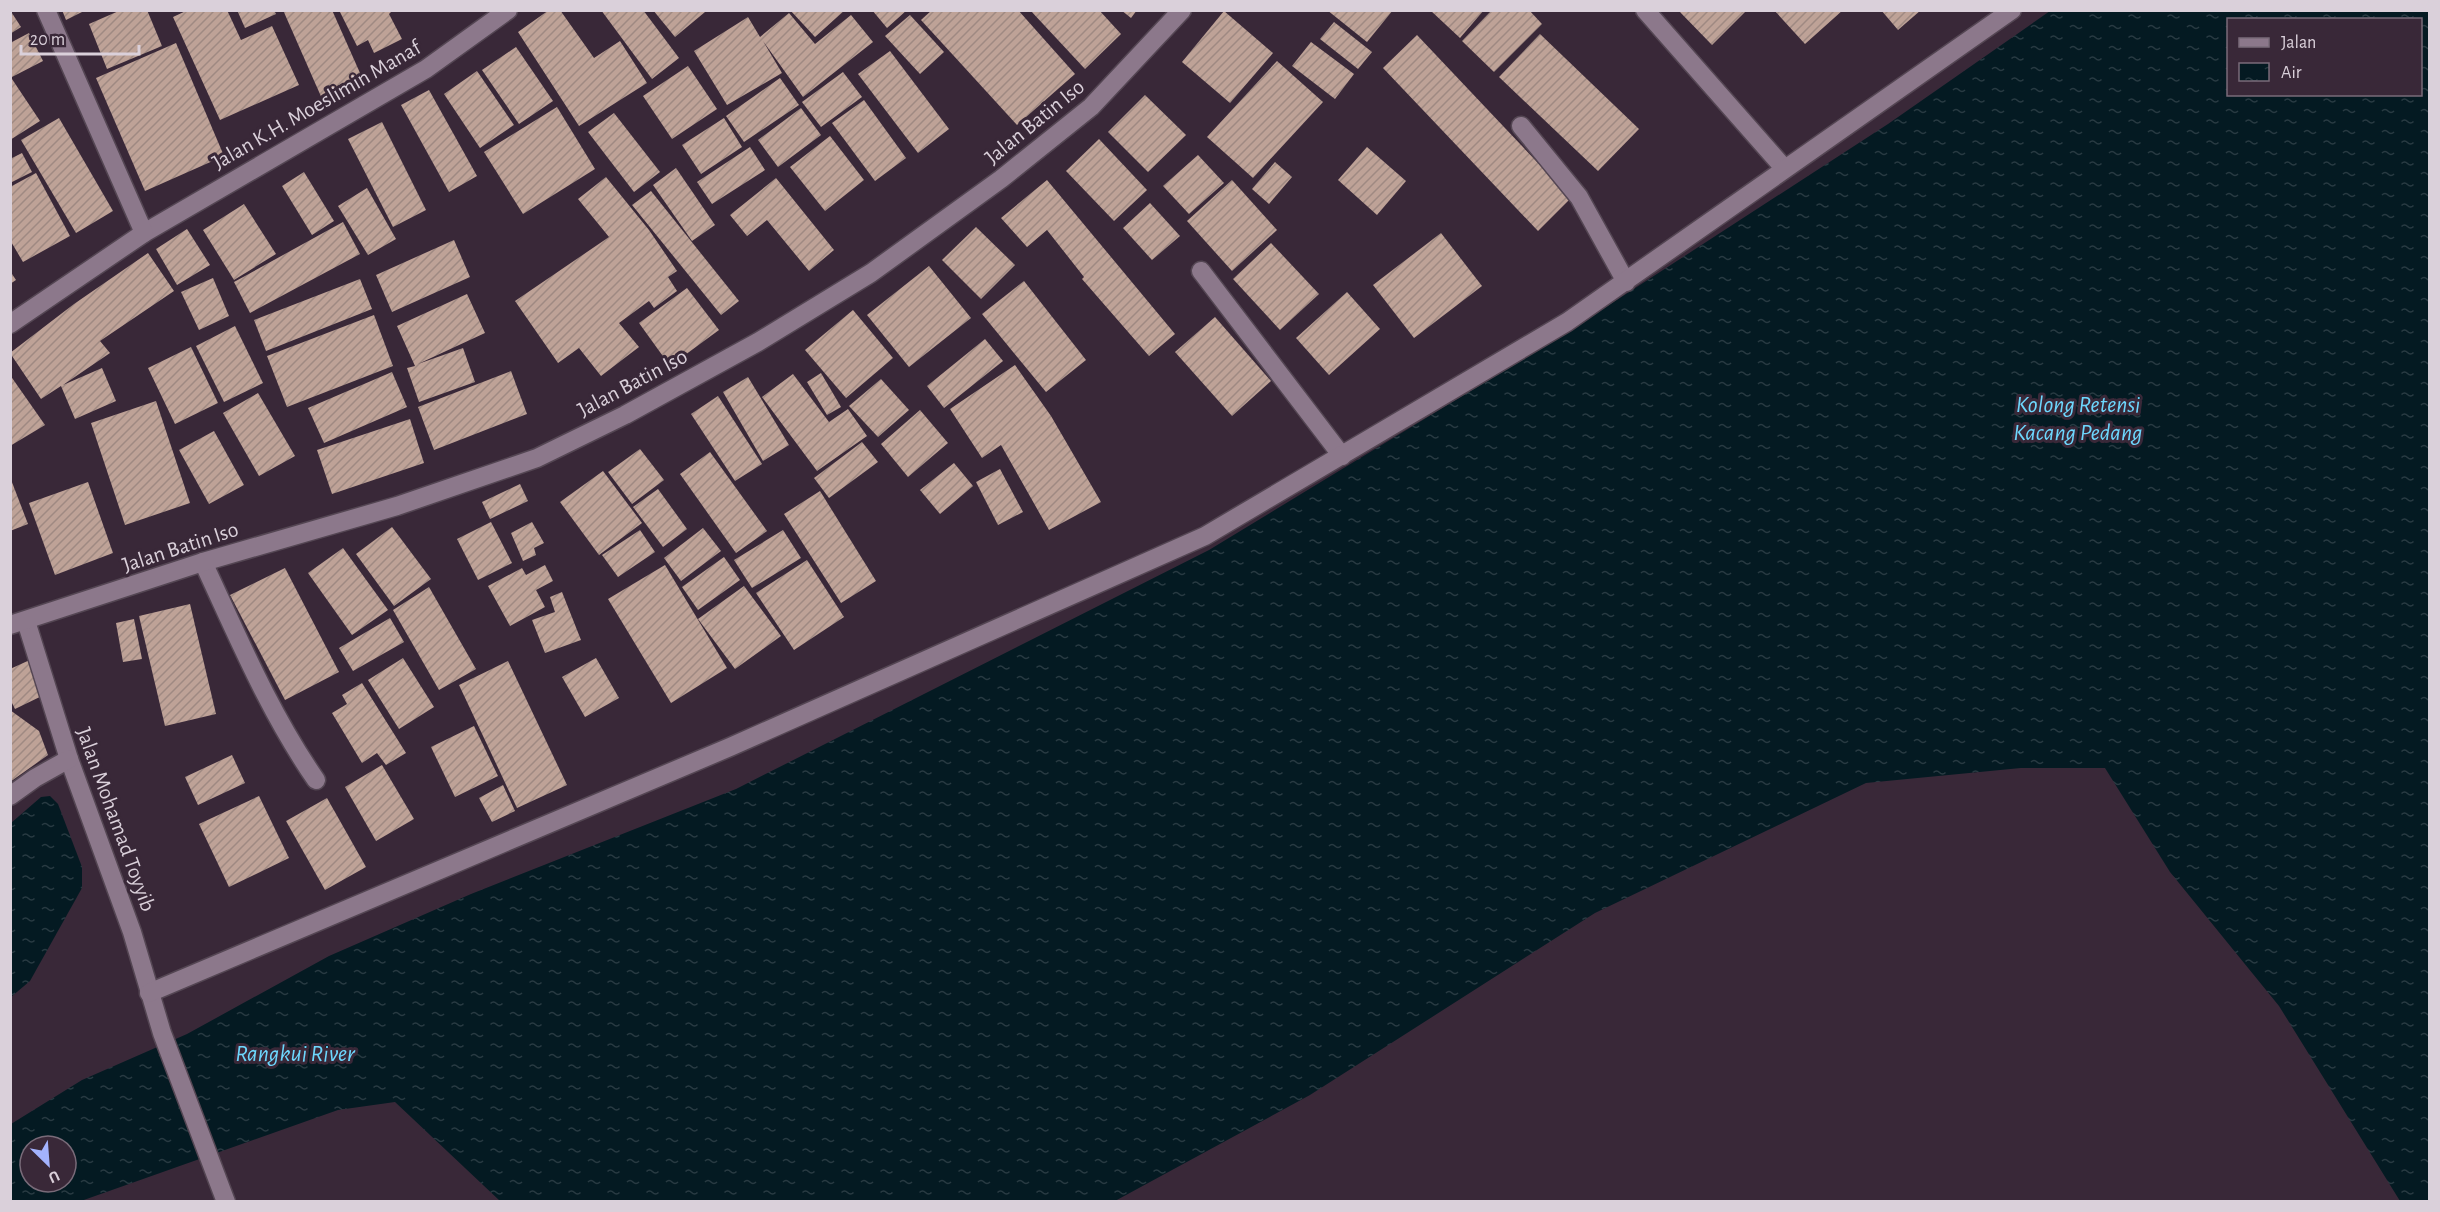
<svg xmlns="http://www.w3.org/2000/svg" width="2440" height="1212" font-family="'Alegreya Sans',sans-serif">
<defs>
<pattern id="water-ripples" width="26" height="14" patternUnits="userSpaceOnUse" patternTransform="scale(1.5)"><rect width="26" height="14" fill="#041a22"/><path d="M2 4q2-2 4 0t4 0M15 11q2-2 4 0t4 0" fill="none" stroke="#283a42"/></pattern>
<pattern id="building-hatch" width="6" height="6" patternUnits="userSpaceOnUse" patternTransform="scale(1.5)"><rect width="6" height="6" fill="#bea297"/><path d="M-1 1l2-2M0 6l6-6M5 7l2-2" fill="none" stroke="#9f8982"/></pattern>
</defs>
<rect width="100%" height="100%" fill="#392838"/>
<g fill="url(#water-ripples)" fill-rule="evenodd">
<path d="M2050 11H2429V1201H2400L2279 1006 2170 872 2105 768H2021L1866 783 1595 913 1310 1095 1115 1201H500L395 1102 338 1110 81 1201 11 1202V1124L82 1080 187 1034 329 956 471 894 736 789 1209 550 1569 331 1888 124ZM2228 20H2420V94H2228ZM30 1146H66V1182H30Z"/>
<path d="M50 796 58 804 82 867V888L30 981 11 997V823L41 797Z"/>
</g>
<g fill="url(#building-hatch)">
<path d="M10 10 21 27 10 34Z"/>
<path d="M62 10H86L66 20Z"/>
<path d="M121 10H147L162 46 107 69 89 24Z"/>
<path d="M188 10H227L241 40 272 26 299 85 220 120 173 17Z"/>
<path d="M237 10H274L276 14 245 28Z"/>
<path d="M283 10H332L364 82 323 101Z"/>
<path d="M339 10H393L389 14 402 39 374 53 368 40 357 46Z"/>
<path d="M549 10H560L594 58 620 41 647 83 579 126 518 32Z"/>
<path d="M601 10H643L679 58 652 79Z"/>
<path d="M653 10H704L705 12 675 37Z"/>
<path d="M790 10H845L815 37Z"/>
<path d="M872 10H907L887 28Z"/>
<path d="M932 10H1018L1075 74 1017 125 921 20Z"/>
<path d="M1030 10H1099L1121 34 1085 69Z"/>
<path d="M1121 10H1137L1131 18Z"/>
<path d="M1327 10H1393L1367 42Z"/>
<path d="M1430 10H1484L1460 38Z"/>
<path d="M1492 10H1529L1542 24 1494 72 1462 41Z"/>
<path d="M1678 10H1747L1712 45Z"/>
<path d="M1774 10H1843L1805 44Z"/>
<path d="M1881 10H1921L1898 30Z"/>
<path d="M1224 11 1273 53 1230 103 1182 62Z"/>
<path d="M789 13 815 44 851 15 873 42 803 97 763 41 782 73 727 105 694 51 748 17 760 37Z"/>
<path d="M910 15 944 52 920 74 885 36Z"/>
<path d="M1334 22 1372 52 1358 69 1320 39Z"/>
<path d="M29 33 43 61 12 77 10 43Z"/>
<path d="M1540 34 1639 129 1598 171 1499 77Z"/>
<path d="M1417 35 1571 198 1538 231 1383 68Z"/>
<path d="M1311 42 1354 74 1335 99 1292 66Z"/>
<path d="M176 43 224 156 145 191 96 78Z"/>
<path d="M516 47 553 101 519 124 482 70Z"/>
<path d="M890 51 949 129 918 153 858 74Z"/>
<path d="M1277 61 1323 102 1253 178 1207 137Z"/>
<path d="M688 66 717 109 672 139 643 96Z"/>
<path d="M477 71 514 125 480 148 444 94Z"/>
<path d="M843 72 862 97 821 127 802 102Z"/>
<path d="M780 78 799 105 744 142 726 116Z"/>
<path d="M12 79 40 121 10 140V80Z"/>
<path d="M429 90 477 176 449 192 401 105Z"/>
<path d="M1145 95 1186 135 1148 172 1108 132Z"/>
<path d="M864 100 906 158 875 181 832 123Z"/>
<path d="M557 107 595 169 523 214 484 152Z"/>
<path d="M801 108 821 135 778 167 758 140Z"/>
<path d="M614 113 660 172 634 192 588 132Z"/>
<path d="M59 118 113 211 76 233 21 140Z"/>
<path d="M724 118 742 147 701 174 682 145Z"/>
<path d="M382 122 426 210 393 227 348 139Z"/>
<path d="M830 136 864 180 825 211 790 167Z"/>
<path d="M1099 139 1147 190 1114 221 1066 171Z"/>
<path d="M750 147 765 170 712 204 697 182Z"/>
<path d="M1367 147 1406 181 1377 215 1338 180Z"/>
<path d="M22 153 32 172 10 183V159Z"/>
<path d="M1198 155 1224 183 1189 214 1163 186Z"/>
<path d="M1275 162 1292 177 1269 204 1252 189Z"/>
<path d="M676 168 715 225 692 241 653 185Z"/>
<path d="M304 172 334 221 312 235 282 186Z"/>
<path d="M36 173 70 236 23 262 10 240V187Z"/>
<path d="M606 177 649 230 677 271 668 277 677 291 654 308 649 301 619 323 639 347 601 376 579 348 558 363 515 301 609 237 578 199Z"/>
<path d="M776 178 834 250 809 271 767 220 747 236 730 215Z"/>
<path d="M1047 180 1175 334 1149 356 1082 279 1084 277 1047 230 1027 247 1001 218Z"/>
<path d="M1232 180 1277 230 1232 271 1187 221Z"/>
<path d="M367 188 396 239 368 255 338 206Z"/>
<path d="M651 191 739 301 721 315 632 205Z"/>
<path d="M1150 203 1180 236 1152 260 1123 228Z"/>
<path d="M244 204 276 254 234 280 203 230Z"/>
<path d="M343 222 360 254 250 313 234 282Z"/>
<path d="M976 227 1015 265 981 299 942 260Z"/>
<path d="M187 229 210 265 177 285 156 249Z"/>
<path d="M1441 233 1482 286 1414 338 1373 285Z"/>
<path d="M454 240 470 277 392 312 376 275Z"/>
<path d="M1271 243 1319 294 1280 330 1233 279Z"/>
<path d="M148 253 174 291 100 341 110 353 63 385 102 368 116 401 75 419 61 386 41 399 10 353 74 304Z"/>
<path d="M929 266 971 318 909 367 867 315Z"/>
<path d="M10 271 16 280 10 284Z"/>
<path d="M213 278 229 316 199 330 181 292Z"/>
<path d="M360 279 372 309 266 351 254 320Z"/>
<path d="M1024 281 1086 360 1046 392 982 314Z"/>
<path d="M687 288 719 330 670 366 639 323Z"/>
<path d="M1347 292 1380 329 1329 375 1296 338Z"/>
<path d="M467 294 485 333 418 364 463 348 475 382 419 402 407 368 415 366 397 326Z"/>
<path d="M853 310 893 358 846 398 805 350Z"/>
<path d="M374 315 393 366 287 407 267 356Z"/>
<path d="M1215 317 1271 381 1232 416 1175 352Z"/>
<path d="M235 326 263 383 224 402 196 346Z"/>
<path d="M985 339 1003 361 944 408 927 386Z"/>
<path d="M191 347 218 403 175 424 148 368Z"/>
<path d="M1015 365 1051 416 1101 502 1049 530 1001 445 982 458 950 409Z"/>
<path d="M511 371 527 414 434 450 418 407Z"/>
<path d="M392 372 407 407 324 443 308 408Z"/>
<path d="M821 373 841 407 827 415 807 382Z"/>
<path d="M793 374 829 422 848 409 867 436 817 471 762 397Z"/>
<path d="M10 375 45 425 10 446Z"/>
<path d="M748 377 789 445 763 461 723 392Z"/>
<path d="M881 379 909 410 878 437 849 406Z"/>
<path d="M258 393 295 456 259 476 223 413Z"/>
<path d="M718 396 762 464 735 481 691 414Z"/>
<path d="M156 401 190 503 125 525 91 423Z"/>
<path d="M920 410 948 443 908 477 881 444Z"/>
<path d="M410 419 424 463 332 494 317 450Z"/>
<path d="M214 431 244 485 209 504 179 450Z"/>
<path d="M862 442 878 462 829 498 814 478Z"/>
<path d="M640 449 664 480 632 504 608 472Z"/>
<path d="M710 452 767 531 736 553 680 474Z"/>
<path d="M954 463 973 486 940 514 920 490Z"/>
<path d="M1000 469 1023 512 998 525 976 482Z"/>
<path d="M603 471 642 523 599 555 560 502Z"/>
<path d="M10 477 28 524 10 531Z"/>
<path d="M88 482 113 553 55 575 29 503Z"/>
<path d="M520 484 528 501 490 519 482 502Z"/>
<path d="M658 489 687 529 663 547 633 507Z"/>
<path d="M820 491 876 581 841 603 784 514Z"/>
<path d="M491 522 512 563 478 580 457 539Z"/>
<path d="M532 522 544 543 534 548 536 555 523 561 511 533Z"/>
<path d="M392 527 431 579 394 606 356 554Z"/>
<path d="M703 528 721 551 681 581 664 558Z"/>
<path d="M640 530 655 552 618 577 602 555Z"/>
<path d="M783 530 801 558 752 588 734 560Z"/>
<path d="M343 548 388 610 352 635 308 573Z"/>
<path d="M724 557 740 580 698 610 682 587Z"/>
<path d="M807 560 844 617 794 650 756 593Z"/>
<path d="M545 565 553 581 536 590 545 607 510 626 488 586 522 568 526 575Z"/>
<path d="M665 565 727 668 671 703 608 599Z"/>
<path d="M285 568 339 672 285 700 230 595Z"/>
<path d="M744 586 781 636 735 669 698 619Z"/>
<path d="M429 587 476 669 439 690 393 610Z"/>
<path d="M562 592 581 640 545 653 532 620 555 612 550 597Z"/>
<path d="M190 604 216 714 165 726 139 616Z"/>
<path d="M390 618 404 642 353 671 339 648Z"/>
<path d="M134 619 142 659 123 662 116 623Z"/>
<path d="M403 658 434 707 399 729 368 680Z"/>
<path d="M596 658 619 698 585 717 562 677Z"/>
<path d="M32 659 48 693 15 709 10 699V669Z"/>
<path d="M508 661 567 785 517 808 459 685Z"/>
<path d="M362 683 406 753 386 765 377 753 362 763 332 713 347 704 342 695Z"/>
<path d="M10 710 39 731 48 755 10 782Z"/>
<path d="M474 726 498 776 455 797 431 747Z"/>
<path d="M232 755 245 783 198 805 185 777Z"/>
<path d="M382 765 414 819 376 841 345 787Z"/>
<path d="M503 785 515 811 492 822 479 798Z"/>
<path d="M259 796 289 858 229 887 199 824Z"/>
<path d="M327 798 366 867 325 890 286 821Z"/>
</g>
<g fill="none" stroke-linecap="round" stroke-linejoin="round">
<g stroke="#544653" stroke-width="21">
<g id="street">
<path d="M1645 10 1784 168"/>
<path d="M1521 126 1579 197 1626 282"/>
<path d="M144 233 426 69 508 10"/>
<path d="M1201 271 1342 456"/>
<path d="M10 324 144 233 46 10"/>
<path d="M203 562C238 637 269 712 316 780"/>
<path d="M26 621 69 759 132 932 162 1033 226 1202"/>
<path d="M10 796 35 778 69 759"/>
<path d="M149 993 730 747 1205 536 1567 322 2012 10"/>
</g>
</g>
<g stroke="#544653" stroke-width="21">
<path id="secondary" d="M10 625 203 562 397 506 537 458 625 415 758 342 871 273 1001 179 1091 107 1182 10"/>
</g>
<use href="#street" stroke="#8c788b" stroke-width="18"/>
<use href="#secondary" stroke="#8c788b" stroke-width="18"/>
</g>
<g text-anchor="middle" stroke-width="6" stroke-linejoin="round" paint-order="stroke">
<g font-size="22" fill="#dad0da" stroke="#392838">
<text transform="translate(316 104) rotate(-30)" y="8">Jalan K.H. Moeslimin Manaf</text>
<text transform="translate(1034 121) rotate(-39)" y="8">Jalan Batin Iso</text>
<text transform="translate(632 382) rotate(-28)" y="8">Jalan Batin Iso</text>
<text transform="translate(180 546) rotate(-18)" y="8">Jalan Batin Iso</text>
<text transform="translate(117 819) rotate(70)" y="8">Jalan Mohamad Toyyib</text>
</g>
<g font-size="24" font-style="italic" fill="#6dd7fd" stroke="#392838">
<text x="2078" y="412">Kolong Retensi<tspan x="2078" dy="28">Kacang Pedang</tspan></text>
<text x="295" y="1061">Rangkui River</text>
</g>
</g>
<rect width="2440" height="1212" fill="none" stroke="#dad0da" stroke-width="24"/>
<rect x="2227" y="18" width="195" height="78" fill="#392838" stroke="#796b79" stroke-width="1.5"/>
<rect x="2239" y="38" width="30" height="9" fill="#8c788b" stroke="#796b79" stroke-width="1.5"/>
<text x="2281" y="48" font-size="18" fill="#dad0da">Jalan</text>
<rect x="2239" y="63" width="30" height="18" fill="url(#water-ripples)" stroke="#796b79" stroke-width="1.5"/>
<text x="2281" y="78" font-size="18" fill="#dad0da">Air</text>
<g transform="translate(48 1164) rotate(155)"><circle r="28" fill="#392838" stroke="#796b79" stroke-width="1.5"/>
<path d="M0-4.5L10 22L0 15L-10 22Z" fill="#a3b2fd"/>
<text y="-9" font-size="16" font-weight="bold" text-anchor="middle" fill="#dad0da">U</text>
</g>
<path d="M21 45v9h118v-9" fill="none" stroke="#dad0da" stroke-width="3"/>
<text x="30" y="45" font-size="18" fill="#dad0da" stroke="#392838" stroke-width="4.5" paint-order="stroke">20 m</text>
</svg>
